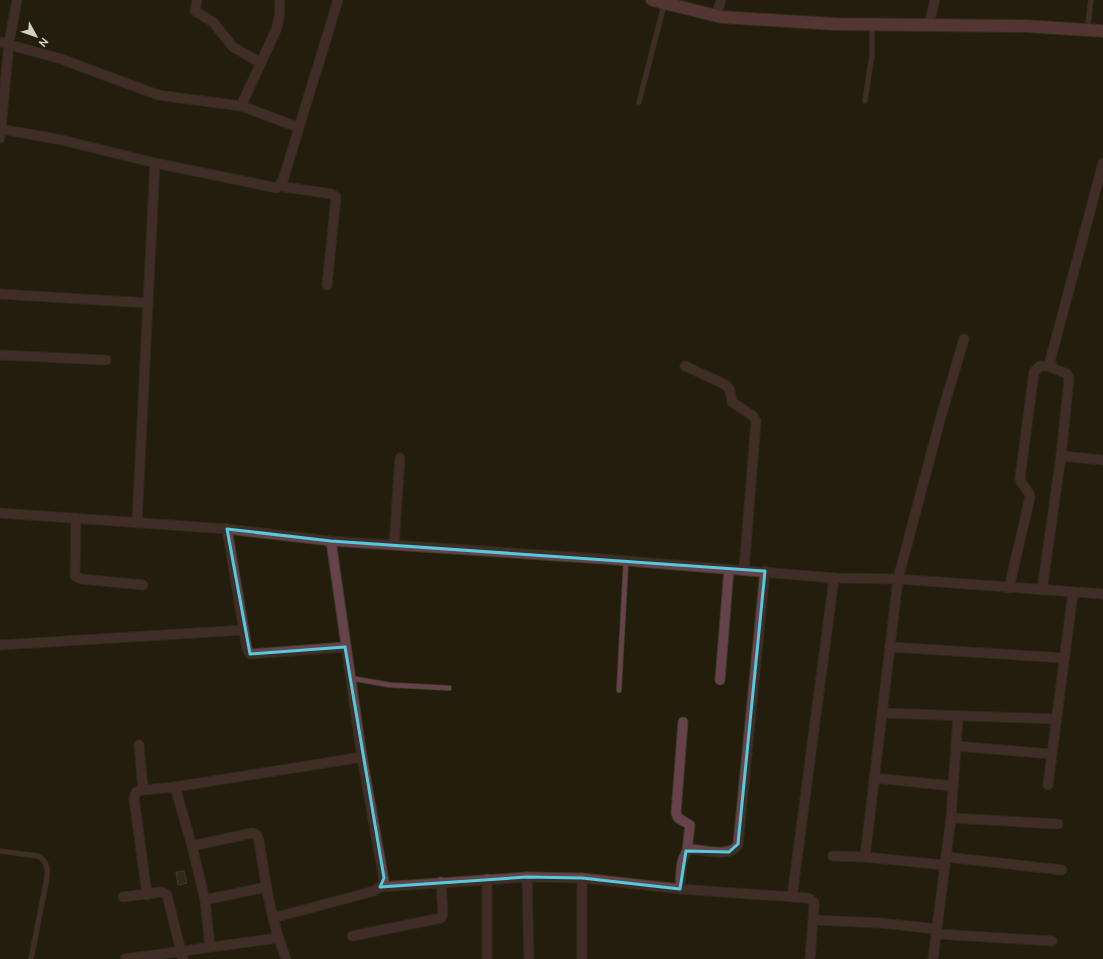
<svg xmlns="http://www.w3.org/2000/svg" width="1103" height="959" font-family="Ubuntu,sans-serif">
<rect width="100%" height="100%" fill="#231d0c"/>
<path fill="#403928" stroke="#615a47" d="M184 871 187 883 178 885 176 872Z"/>
<g fill="none" stroke-linecap="round" stroke-linejoin="round">
<g stroke="#3f3a2a" stroke-width="6">
<g id="lane">
<path d="M1087 30 1091 0"/>
<path d="M865 101 872 55V25"/>
<path d="M639 102 664 5"/>
<path d="M350 678 390 685 449 688"/>
<path d="M619 690 626 561"/>
<path d="M0 851 38 856C49 862 48 872 46 883L31 959"/>
</g>
</g>
<g stroke="#3f3a2a" stroke-width="11">
<g id="street">
<path d="M197 0 195 11 213 22 233 47 261 63"/>
<path d="M716 16 721 0"/>
<path d="M929 24 935 0"/>
<path d="M0 42 61 59 158 95 241 106 298 127"/>
<path d="M241 106 276 30 279 19 280 0"/>
<path d="M0 129 62 140 155 163 277 188 283 180 338 0"/>
<path d="M0 138 9 43 17 0"/>
<path d="M279 186 331 194 336 197 327 285"/>
<path d="M0 294 148 303"/>
<path d="M0 355 106 360"/>
<path d="M685 366 726 385 730 390 732 402 753 416 756 421 744 570"/>
<path d="M1061 456 1103 460"/>
<path d="M0 513 227 529 331 541 603 559 834 578 898 579 1103 594"/>
<path d="M76 518 75 576 81 579 143 585"/>
<path d="M137 522 155 163"/>
<path d="M227 529 247 649 250 654 345 647"/>
<path d="M394 545 400 458"/>
<path d="M1009 588 1030 497C1029 489 1021 486 1020 478L1034 372 1040 366 1052 367"/>
<path d="M1042 590 1061 456 1069 378 1067 374 1053 368 1050 361 1103 163"/>
<path d="M0 645 244 630"/>
<path d="M890 647 1065 658"/>
<path d="M720 680 729 569"/>
<path d="M882 713 1056 719"/>
<path d="M683 722 676 813 678 818 690 825 687 851"/>
<path d="M139 745 143 790 175 787 362 757"/>
<path d="M956 746 1051 754"/>
<path d="M874 778 953 786"/>
<path d="M1048 785 1073 592"/>
<path d="M175 787 192 846 205 900 266 887"/>
<path d="M143 790 136 792 134 798 147 895"/>
<path d="M951 818 1058 824"/>
<path d="M192 846 252 833 256 834 259 840C265 881 271 921 286 959"/>
<path d="M833 856 865 857 944 865"/>
<path d="M865 857 898 579 940 420 964 339"/>
<path d="M946 857 1062 870"/>
<path d="M527 877 529 959"/>
<path d="M487 879V959"/>
<path d="M380 887 527 877 582 878 680 889 808 898 814 902V906L810 959"/>
<path d="M680 889C681 878 679 854 691 849 703 850 732 858 738 844L765 571"/>
<path d="M123 897 161 892 167 895 183 959"/>
<path d="M792 897 834 578"/>
<path d="M205 900 210 947"/>
<path d="M273 918 374 891 382 885 384 881 362 757 331 541"/>
<path d="M814 920 881 923 937 929"/>
<path d="M937 934 1052 941"/>
<path d="M352 936 441 918 443 913 441 882"/>
<path d="M125 959 278 938"/>
<path d="M582 959V878"/>
<path d="M933 959 951 818 958 717"/>
</g>
</g>
<g stroke="#3f3a2a" stroke-width="14">
<path id="secondary" d="M652 0 721 17 834 24 1025 26 1103 31"/>
</g>
<use href="#lane" stroke="#66424b" stroke-width="4.5"/>
<use href="#street" stroke="#66424b" stroke-width="9"/>
<use href="#secondary" stroke="#8f5664" stroke-width="12"/>
</g>
<path d="M0 0H1103V959H0ZM227 529 331 541 765 571 738 844 729 852 686 851 680 889 582 878 527 877 380 887 384 878 345 647 250 654Z" fill="#231d0c" fill-opacity=".55" fill-rule="evenodd"/>
<path fill="none" stroke="#54cade" stroke-width="3" stroke-linejoin="round" d="M227 529 331 541 765 571 738 844 729 852 686 851 680 889 582 878 527 877 380 887 384 878 345 647 250 654Z"/>
<g transform="translate(36 36) rotate(130)" stroke="#231d0c" stroke-width="3" paint-order="stroke">
<path d="M0-3L7 15L0 10L-7 15Z" fill="#d5d1c7"/>
<text y="-6" font-size="11" font-weight="bold" text-anchor="middle" fill="#d5d1c7">N</text>
</g>
</svg>
